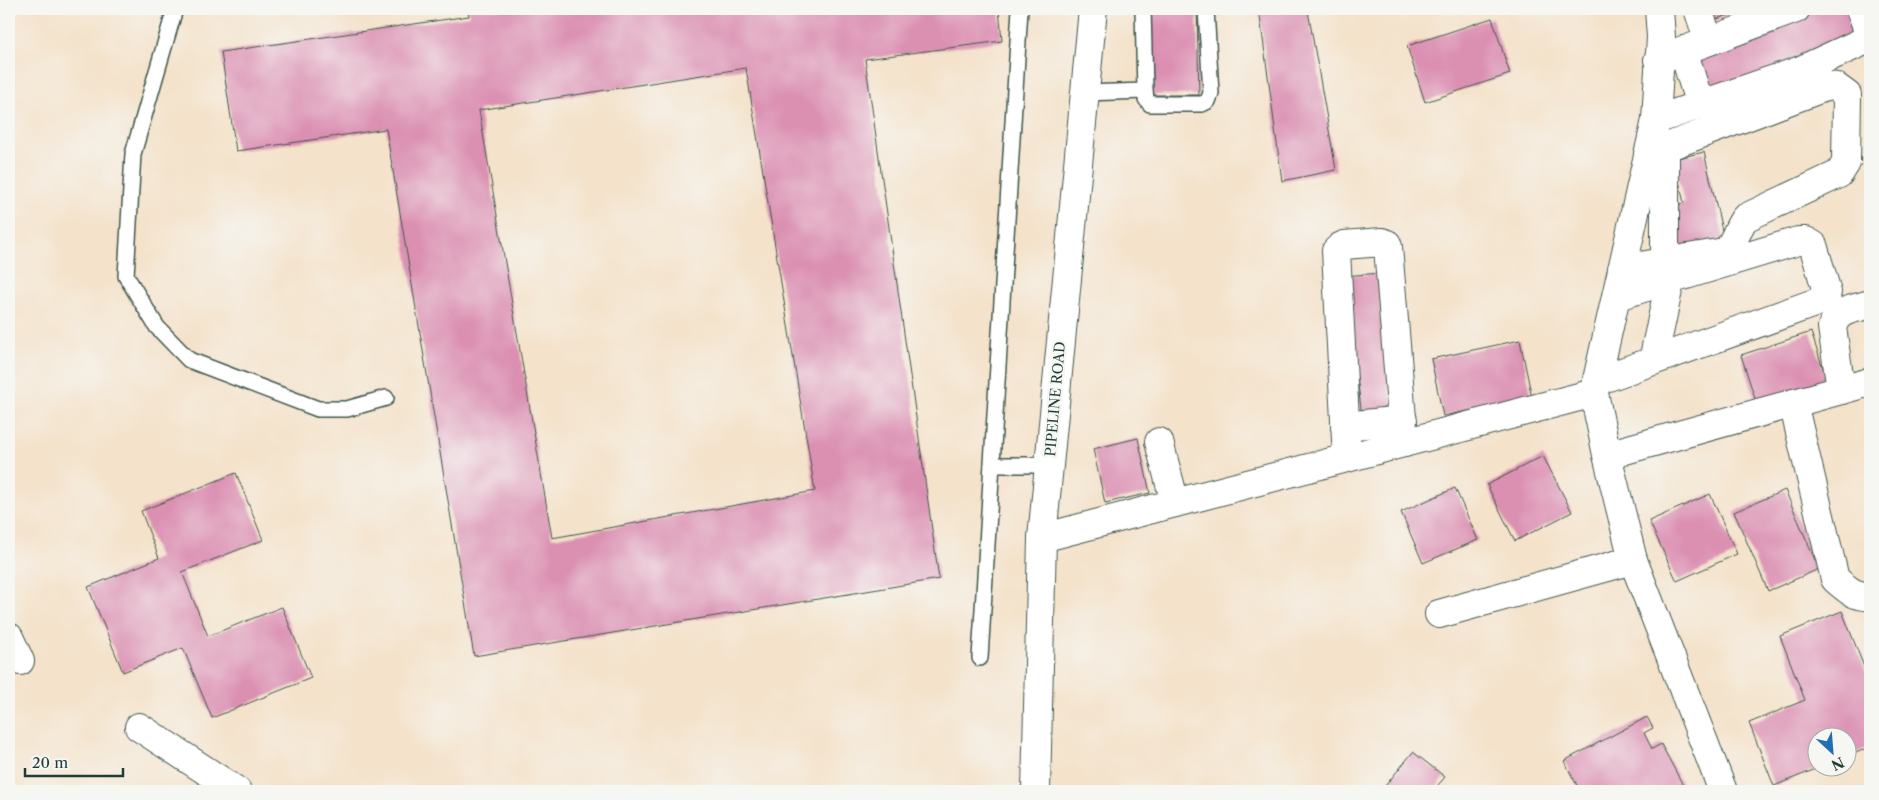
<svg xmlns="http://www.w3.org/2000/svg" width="1879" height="800" font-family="'Libre Caslon Text',serif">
<rect width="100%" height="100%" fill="#f6f6f2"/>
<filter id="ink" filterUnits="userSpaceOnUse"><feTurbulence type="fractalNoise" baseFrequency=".02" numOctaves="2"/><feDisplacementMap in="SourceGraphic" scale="10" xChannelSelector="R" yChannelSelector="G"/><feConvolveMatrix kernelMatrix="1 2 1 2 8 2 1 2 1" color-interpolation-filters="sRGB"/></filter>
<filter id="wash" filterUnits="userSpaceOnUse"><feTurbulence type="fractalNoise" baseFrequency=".0096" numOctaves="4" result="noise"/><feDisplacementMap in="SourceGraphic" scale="20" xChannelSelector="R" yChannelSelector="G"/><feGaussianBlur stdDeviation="1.12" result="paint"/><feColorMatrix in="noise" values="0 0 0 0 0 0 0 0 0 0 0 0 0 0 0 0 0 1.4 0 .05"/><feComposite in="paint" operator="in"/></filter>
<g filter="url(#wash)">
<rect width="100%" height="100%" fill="#f4e2ca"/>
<g id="blocks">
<g fill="#db90b2" fill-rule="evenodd">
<path d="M468 9H999L1002 41 865 59 939 579 474 656 386 129 236 151 221 52 469 16ZM746 68 815 491 552 538 479 110Z"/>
<path d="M1148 9H1197L1199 95H1151Z"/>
<path d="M1259 9H1315L1308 11 1336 170 1282 181Z"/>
<path d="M1707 9H1744L1712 21Z"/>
<path d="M1811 9H1851L1861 38 1706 99 1689 53Z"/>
<path d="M1492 18 1510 74 1425 102 1407 46Z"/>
<path d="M1704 152 1724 239 1679 250 1670 207 1684 203 1674 159Z"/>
<path d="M1381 273 1393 415 1362 416 1344 276Z"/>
<path d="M1811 332 1828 384 1758 408 1741 355Z"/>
<path d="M1520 340 1532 398 1443 416 1431 359Z"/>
<path d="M1138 438 1150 493 1105 503 1093 449Z"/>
<path d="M1543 456 1572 512 1515 541 1487 485Z"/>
<path d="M236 473 263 540 182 572 208 636 282 607 311 678 212 718 183 648 123 672 88 587 159 558 141 511Z"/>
<path d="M1455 488 1478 540 1423 563 1401 512Z"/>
<path d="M1785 490 1819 569 1768 591 1734 512Z"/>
<path d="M1710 494 1737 554 1677 581 1649 521Z"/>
<path d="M1842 611 1870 682V747L1846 757V738H1816V769L1774 786 1749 723 1805 700 1780 636Z"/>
<path d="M1647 717 1653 728 1644 733 1652 749 1661 744 1684 787 1676 791H1580L1564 761Z"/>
<path d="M1413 752 1445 777 1433 791H1381Z"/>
</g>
</g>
</g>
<g filter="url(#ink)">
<use href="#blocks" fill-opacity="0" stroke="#3f564a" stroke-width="1"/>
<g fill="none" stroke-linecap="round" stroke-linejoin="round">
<g stroke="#3f564a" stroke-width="18">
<g id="lane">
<path d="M175 9 133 154 126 276 157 327 189 360 318 409H347L386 398"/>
<path d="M1143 9 1145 91 1146 99 1150 104H1202L1208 101 1211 93 1206 9"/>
<path d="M1084 93 1145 91"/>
<path d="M992 465H1049"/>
<path d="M980 658 1020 9"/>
</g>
</g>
<g stroke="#3f564a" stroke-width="30">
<g id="street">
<path d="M1659 9 1661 37 1656 120 1594 393 1607 455 1633 560 1723 791"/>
<path d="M1698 9 1705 30"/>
<path d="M1683 50 1700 105"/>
<path d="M1658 60 1796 9"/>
<path d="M1656 120 1801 70 1862 42C1872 33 1864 20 1860 9"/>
<path d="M1665 262V147"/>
<path d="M1622 269 1724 252C1736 243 1736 229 1745 218L1839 174 1846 163 1847 95 1836 87 1828 86 1648 154"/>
<path d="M1653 361 1670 281"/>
<path d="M1597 381 1820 301 1826 297 1827 292 1813 245 1806 241H1798L1617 296"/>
<path d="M1841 390 1832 327C1838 308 1853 310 1870 304"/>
<path d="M1793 403 1835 579C1847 589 1854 597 1870 596"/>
<path d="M1345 426 1403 420"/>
<path d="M1159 442 1175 503"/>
<path d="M1607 455 1870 382"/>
<path d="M1347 458 1336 251 1340 247 1344 245 1382 242 1387 244 1388 247 1404 443"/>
<path d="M1042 538 1594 393"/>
<path d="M1439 614 1633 560"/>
<path d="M9 637 20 661"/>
<path d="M139 727 237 791"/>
</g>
</g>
<g stroke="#3f564a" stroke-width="30">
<path id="secondary" d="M1036 791 1042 538 1093 9"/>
</g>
<use href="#lane" stroke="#fff" stroke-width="15"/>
<use href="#street" stroke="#fff" stroke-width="28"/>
<use href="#secondary" stroke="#fff" stroke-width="28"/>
</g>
</g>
<g text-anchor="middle" stroke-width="5" stroke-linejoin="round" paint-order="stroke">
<g font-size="14" fill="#1f3d34" stroke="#f6f6f2">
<text transform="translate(1055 399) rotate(-85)" y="5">PIPELINE ROAD</text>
</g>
</g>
<rect width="1879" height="800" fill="none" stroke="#f6f6f2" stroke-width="30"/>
<g transform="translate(1832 752) rotate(154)"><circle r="24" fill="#f6f6f2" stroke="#a0aca6"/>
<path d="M0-4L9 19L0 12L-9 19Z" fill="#1f6fb2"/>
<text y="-8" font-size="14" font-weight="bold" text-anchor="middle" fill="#1f3d34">N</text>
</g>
<path d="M25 768v8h98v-8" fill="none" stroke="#1f3d34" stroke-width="2.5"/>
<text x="32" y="768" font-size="15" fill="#1f3d34" stroke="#f6f6f2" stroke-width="4" paint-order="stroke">20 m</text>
</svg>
